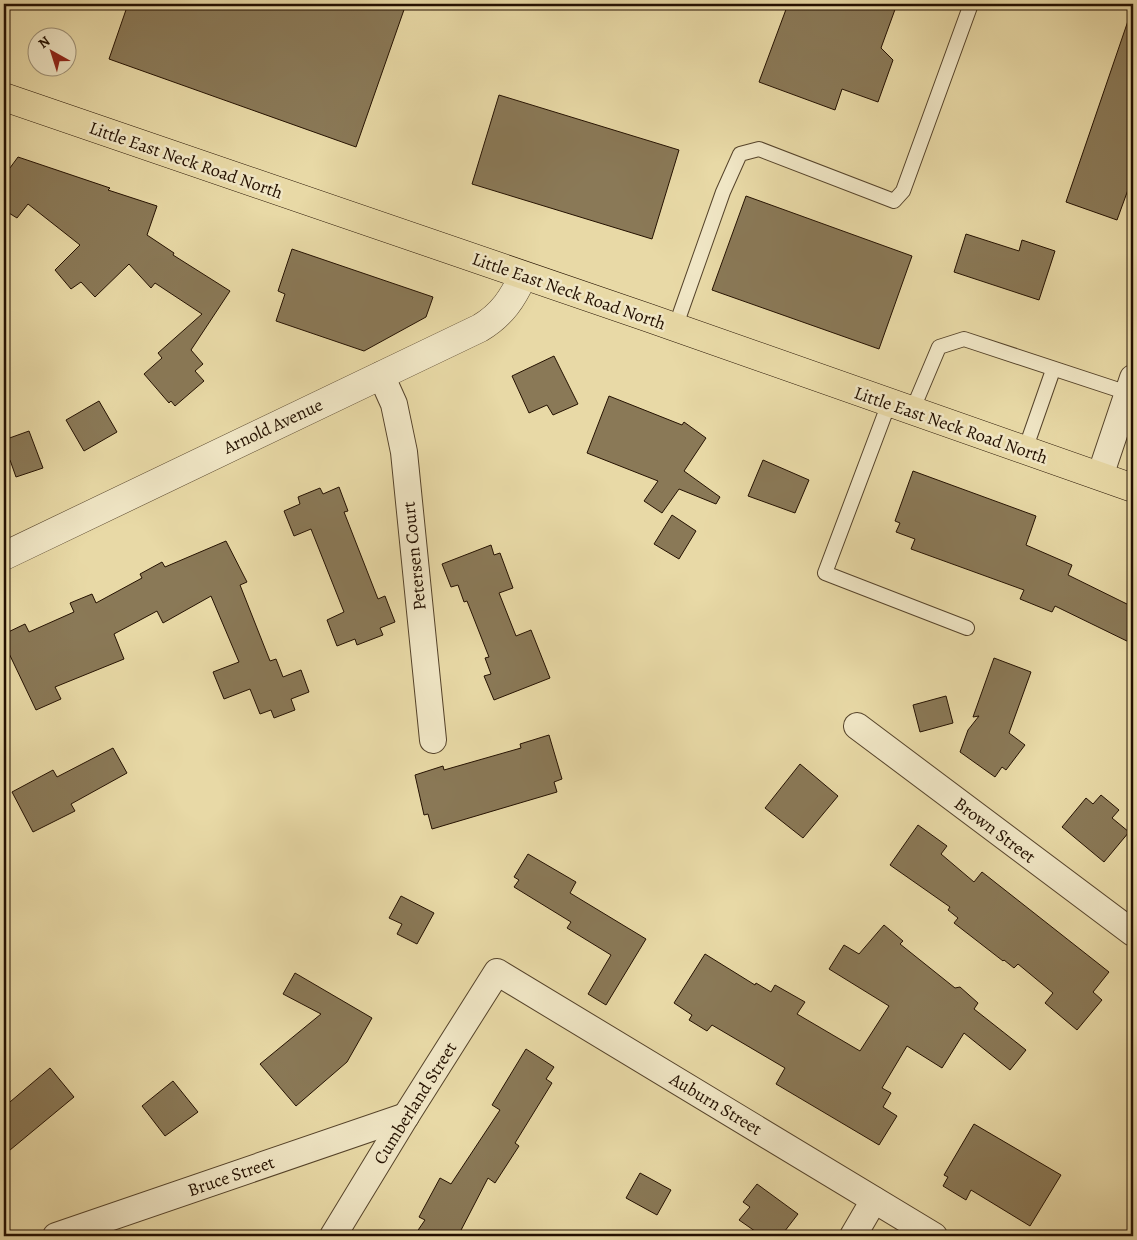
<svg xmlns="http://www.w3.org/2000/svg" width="1137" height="1240" font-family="Alegreya,serif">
<rect width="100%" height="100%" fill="#e8d9a6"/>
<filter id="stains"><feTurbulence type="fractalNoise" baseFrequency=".004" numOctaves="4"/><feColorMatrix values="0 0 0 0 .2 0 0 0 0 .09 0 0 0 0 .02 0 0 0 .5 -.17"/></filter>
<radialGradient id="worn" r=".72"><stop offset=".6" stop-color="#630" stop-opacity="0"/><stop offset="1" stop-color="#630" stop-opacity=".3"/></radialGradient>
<g fill="#8a7957" stroke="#241101">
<path d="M128 4H406L356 147 109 59Z"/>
<path d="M788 4H897L881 48 893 60 878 102 842 89 835 110 759 82Z"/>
<path d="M1130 15 1133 16V176L1117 220 1066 202Z"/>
<path d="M499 95 679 150 652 239 472 184Z"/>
<path d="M18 157 110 188 108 190 157 206 147 235 174 253 173 255 230 291 191 350 203 364 195 371 204 381 175 406 171 401 169 403 144 374 162 358 158 353 202 314 155 283 151 288 129 264 95 297 81 282 71 289 55 270 80 245 28 204 17 218 4 210V176Z"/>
<path d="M746 196 912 256 879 349 712 290Z"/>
<path d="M966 234 1019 251 1022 240 1055 251 1039 300 954 272Z"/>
<path d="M292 249 433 297 426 317 364 351 276 321 285 294 278 291Z"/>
<path d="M554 356 578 404 553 415 547 405 529 413 512 376Z"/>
<path d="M609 396 682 425 684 422 706 438 684 471 720 497 716 504 679 489 662 513 644 501 658 481 587 453Z"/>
<path d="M99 401 117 432 84 451 66 420Z"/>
<path d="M29 431 43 468 16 477 10 460 4 462V440Z"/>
<path d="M763 460 809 480 795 513 748 496Z"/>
<path d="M913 471 1036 516 1026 545 1072 565 1068 575 1133 607V644L1055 606 1052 612 1020 599 1024 590 911 549 915 539 896 532 900 523 895 521Z"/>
<path d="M339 487 348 511 344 512 378 599 385 596 395 622 380 628 383 635 357 645 355 639 337 646 327 620 344 612 311 529 294 536 284 511 300 504 298 497 320 488 323 494Z"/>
<path d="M672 515 696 531 679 559 654 544Z"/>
<path d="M226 541 247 582 240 585 270 661 276 659 283 677 301 670 309 692 291 699 295 710 274 718 271 710 260 714 250 689 224 699 213 672 239 662 211 596 163 623 157 611 114 634 124 659 55 687 61 699 36 710 4 643V634L25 624 29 632 74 612 70 603 92 594 96 603 142 578 140 574 162 562 165 567Z"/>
<path d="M491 545 494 555 500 553 513 588 499 593 516 636 531 630 550 678 494 700 484 676 491 674 485 658 489 657 467 601 464 602 458 585 451 587 442 564Z"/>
<path d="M994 658 1031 672 1009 733 1025 745 1006 770 1002 767 995 777 960 752 968 730 979 716 973 717Z"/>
<path d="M946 696 953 723 920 732 913 705Z"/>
<path d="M549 735 562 779 554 782 557 792 432 829 428 814 424 815 415 775 443 766 444 770 521 748 520 744Z"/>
<path d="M113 748 127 773 71 804 75 811 33 832 12 792 53 770 57 777Z"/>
<path d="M800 764 838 796 803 838 765 808Z"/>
<path d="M1101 795 1119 810 1112 818 1129 832 1104 862 1062 827 1086 798 1093 804Z"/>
<path d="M918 825 947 846 941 854 974 882 982 872 1109 972 1093 992 1102 1000 1077 1030 1045 1003 1053 993 1018 964 1014 968 1004 960 1003 961 954 923 958 918 948 910 950 907 890 865Z"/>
<path d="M528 854 576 882 570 893 646 939 606 1005 588 994 611 955 567 928 571 922 514 887 519 880 514 877Z"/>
<path d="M401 896 434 913 417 944 397 934 402 924 389 918Z"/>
<path d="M884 925 903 941 900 944 955 988 960 987 978 1003 974 1009 1026 1050 1010 1070 964 1033 942 1068 907 1046 882 1088 891 1093 883 1107 897 1116 879 1145 776 1084 785 1068 712 1025 707 1031 689 1020 692 1015 674 1003 705 954 755 985 756 983 771 992 775 985 805 1002 797 1014 860 1051 889 1006 829 969 844 945 859 954Z"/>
<path d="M295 973 372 1018 347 1062 296 1106 260 1064 321 1014 283 994Z"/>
<path d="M526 1049 554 1067 546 1079 552 1083 515 1143 519 1146 495 1183 488 1178 458 1236H414L425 1220 419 1217 440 1178 451 1184 500 1110 492 1105Z"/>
<path d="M50 1068 74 1097 4 1155V1107Z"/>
<path d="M173 1081 198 1112 165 1136 142 1106Z"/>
<path d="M974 1124 1061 1175 1030 1226 971 1190 966 1200 943 1186 948 1177 944 1175Z"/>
<path d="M640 1173 671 1190 657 1215 626 1198Z"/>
<path d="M757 1184 798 1214 781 1236H762L739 1220 750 1207 743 1202Z"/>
</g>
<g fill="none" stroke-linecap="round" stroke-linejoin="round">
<g stroke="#55432a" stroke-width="16">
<g id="service">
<path d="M675 328 723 192 740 154 759 149 894 201 903 191 971 4"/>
<path d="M889 403 825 573 967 628"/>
<path d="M912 411 939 347 964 339 1128 393"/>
<path d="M1025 450 1053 370"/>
</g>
</g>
<g stroke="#55432a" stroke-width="28">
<g id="minor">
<path d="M381 375 394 404 404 452 433 740"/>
<path d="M1100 476 1133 378"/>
<path d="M857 726 1133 933"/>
<path d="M56 1236 406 1116"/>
<path d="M333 1236 406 1116 497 972 934 1236"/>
<path d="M853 1236 874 1200"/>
</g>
</g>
<g stroke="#55432a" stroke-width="29">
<path id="tertiary" d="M4 556 480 328C502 315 513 298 523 276"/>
</g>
<g stroke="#241101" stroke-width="29">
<path id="primary" d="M4 97 649 318 1133 488"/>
</g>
<use href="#service" stroke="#f0e6c5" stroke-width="14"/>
<use href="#minor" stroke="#f0e6c5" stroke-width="26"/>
<use href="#tertiary" stroke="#f0e6c5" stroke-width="28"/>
<use href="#primary" stroke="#e8d9a6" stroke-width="28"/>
</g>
<g text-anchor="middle" stroke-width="5" stroke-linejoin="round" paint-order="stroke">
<g font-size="18" fill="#241101" stroke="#f0e6c5">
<text transform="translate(186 160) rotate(19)" y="6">Little East Neck Road North</text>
<text transform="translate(569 291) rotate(19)" y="6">Little East Neck Road North</text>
<text transform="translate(951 425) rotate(19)" y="6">Little East Neck Road North</text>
<text transform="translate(273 426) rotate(-25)" y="6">Arnold Avenue</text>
<text transform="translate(414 556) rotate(-96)" y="6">Petersen Court</text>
<text transform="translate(995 830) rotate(37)" y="6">Brown Street</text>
<text transform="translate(415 1103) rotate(-58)" y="6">Cumberland Street</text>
<text transform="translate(716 1104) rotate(31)" y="6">Auburn Street</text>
<text transform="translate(231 1176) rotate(-19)" y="6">Bruce Street</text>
</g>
</g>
<rect width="1137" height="1240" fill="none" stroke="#e8d9a6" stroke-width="20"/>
<rect x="5" y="5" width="1127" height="1230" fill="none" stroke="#241101" stroke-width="2.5"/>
<rect x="10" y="10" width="1117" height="1220" fill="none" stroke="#241101"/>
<g transform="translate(52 52) rotate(321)"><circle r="24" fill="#f0e6c5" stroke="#9e9177"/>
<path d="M0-4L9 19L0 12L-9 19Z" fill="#8f2418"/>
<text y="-8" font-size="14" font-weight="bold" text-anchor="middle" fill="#241101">N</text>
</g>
<rect width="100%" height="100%" filter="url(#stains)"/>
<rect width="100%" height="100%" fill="url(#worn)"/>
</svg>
